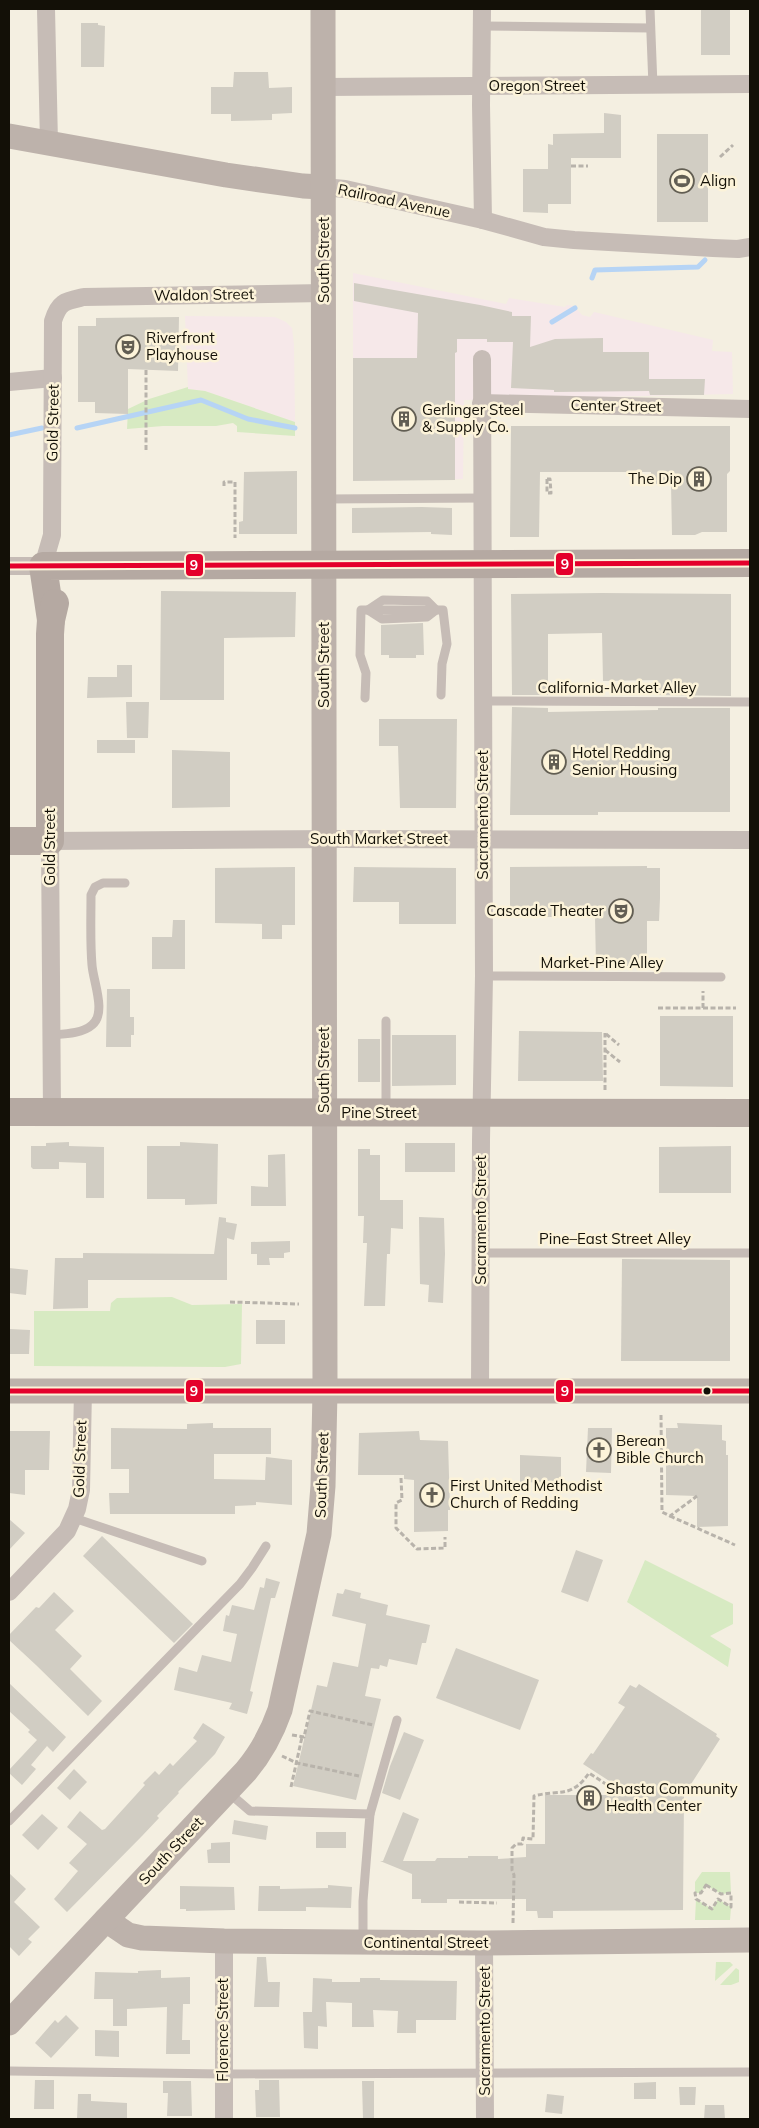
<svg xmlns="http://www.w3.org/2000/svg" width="759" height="2128" font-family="Mulish,sans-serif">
<rect width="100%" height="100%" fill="#f4efe1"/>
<g fill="#f6e8e9">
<path d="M353 273 506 304 509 298 565 307 567 305 574 306 582 315 590 317 594 312 713 340 712 351 732 352 733 394 464 400 463 479 353 481Z"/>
<path d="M185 316 275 317 286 322 292 328 294 345 295 422 205 391 188 389Z"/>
</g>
<g fill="#d7eac2">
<path d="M188 387V389L205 391 295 422V436L237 432V426L233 423 216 426H163L127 429 128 409 149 399Z"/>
<path d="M172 1297 192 1305 242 1304 241 1364 225 1367 34 1366V1311H110L111 1303 117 1298Z"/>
<path d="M645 1560 733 1604V1624L710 1636 731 1649 728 1667 627 1602Z"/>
<path d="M702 1872H730L731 1893 721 1894 706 1885 701 1893H695V1882Z"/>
<path d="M696 1899 712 1909 718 1899 731 1907 730 1920H695Z"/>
<path d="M716 1962H730L733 1965 715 1981Z"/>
<path d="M736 1968 739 1970V1982L731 1985H720Z"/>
</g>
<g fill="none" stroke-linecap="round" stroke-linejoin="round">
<g stroke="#b6d4f5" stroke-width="5">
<path d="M592 278 595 270 698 267 705 260"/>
<path d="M552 322 575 308"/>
<path d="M77 428 201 400 248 419 295 428"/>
<path d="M9 435 42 428"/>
</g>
</g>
<g fill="#d1cdc3">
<rect x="701" y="9" width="29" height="46"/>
<path d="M81 23H98V25L105 26 104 67H81Z"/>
<path d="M234 72H268L269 88 292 87V113L272 114V120L231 121V114H211V87H233Z"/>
<path d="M604 113 621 115V158H571V204H548V213L523 212V169H548V144L553 145V134L604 133Z"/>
<rect x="657" y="134" width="51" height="88"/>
<path d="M354 283 480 305 512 312V316H531L530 347 555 339 603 338V352H649V379H705L704 395H650L649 391 554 392V390L511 388 513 342H487V339H457V352L455 353V480L353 481V358H417L418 313 354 301Z"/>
<path d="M179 317 178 371 128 369V414L95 413V402H78V326H96V318Z"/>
<path d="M511 426H730V471L727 474V532H702L695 535H672L671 484H651V472H540L539 537H510Z"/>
<path d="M297 471V534H239V522L243 521 244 472Z"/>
<path d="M422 507 452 508V535L431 534V532L352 533V508Z"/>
<path d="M161 591 296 592 295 637 224 638V700H160Z"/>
<path d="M602 593 731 594V696L658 695 657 680 603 681 602 633 548 634V695H512L511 594Z"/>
<path d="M423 623 424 655H416V658H389V655H381V625Z"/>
<path d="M117 665H132V697L87 698 88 677H117Z"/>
<path d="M126 702H149L148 738H127Z"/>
<path d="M512 707 548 708V712L658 710V708H730V812H598V815H510Z"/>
<path d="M379 719H457L456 808H400L398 746H379Z"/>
<rect x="97" y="740" width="38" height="13"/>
<path d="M172 750 230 752V807L172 808Z"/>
<path d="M647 866V868H660V898L659 921H647V963H633V966H596L595 917H510V867Z"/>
<path d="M295 867V925H282V939H262V924L215 923V868Z"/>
<path d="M354 867 456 868V924H399V902H353Z"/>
<path d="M173 920H185V969H152V937H172Z"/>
<path d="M107 989H130V1017H134V1035H131V1047H106Z"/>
<path d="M660 1016H733V1087L660 1086Z"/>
<path d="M519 1031 602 1032 603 1081H518Z"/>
<path d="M392 1035H456V1085L392 1086Z"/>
<rect x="358" y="1039" width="22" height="43"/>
<path d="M69 1142V1146L104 1147V1198H86V1163L59 1162V1169H33L31 1167V1146H46V1143Z"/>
<path d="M180 1142 218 1144 217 1204 185 1205V1199H147V1146H180Z"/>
<rect x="405" y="1143" width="50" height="29"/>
<path d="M731 1146V1193H659V1147Z"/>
<path d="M358 1149H370V1155H380V1200H403V1229L391 1228 390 1254H387L385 1306H364L367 1243H363L364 1216H358Z"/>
<path d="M285 1154 286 1206H251V1186L268 1187V1155Z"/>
<path d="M219 1217 226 1218V1222L237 1224 234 1240 227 1238V1280H88V1308L53 1309 55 1258H83V1253L214 1254Z"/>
<path d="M419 1217 444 1218 445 1254 443 1303 428 1302 429 1285 420 1284Z"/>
<path d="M290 1241V1252L284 1253V1258H269L270 1265H257V1254H251V1242Z"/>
<path d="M622 1259 730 1260V1361H621Z"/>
<path d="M9 1268 28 1270 26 1295 9 1293Z"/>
<rect x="256" y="1320" width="29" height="24"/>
<path d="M9 1329 30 1330 29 1354H9Z"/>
<path d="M213 1423V1428H271V1454H214V1479L265 1480 266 1457 292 1460V1505L256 1502V1505L235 1506V1514H110L109 1493H129V1469H111V1428L187 1429V1424Z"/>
<path d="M677 1423 722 1425V1440L726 1441V1455H728V1526L697 1527V1496L666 1495V1428H678Z"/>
<path d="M588 1428H612L611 1473 586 1472Z"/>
<path d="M9 1431H50L49 1470H25V1495L9 1493Z"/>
<path d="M419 1431 420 1440 448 1441 450 1510H448V1531L414 1532V1480L404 1479V1475H358L359 1433Z"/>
<path d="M520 1455 561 1457V1483L520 1482Z"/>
<path d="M9 1519 25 1533 9 1550Z"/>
<path d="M102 1536 193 1624 174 1643 83 1556Z"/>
<path d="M576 1550 603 1560 588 1602 561 1592Z"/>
<path d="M266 1578 280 1582 275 1598H271L250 1691 253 1692 247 1714 229 1709 232 1703 174 1690 179 1667 197 1672 202 1655 231 1662 237 1634 223 1631 226 1615 229 1616 232 1605 254 1610 260 1587 264 1588Z"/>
<path d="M345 1589 361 1593 360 1598 388 1605 386 1615 430 1625 426 1643H422L417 1665 389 1659 387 1667 380 1665 379 1669 371 1668 365 1696 381 1699 356 1800 293 1786 317 1685 327 1687 333 1662 358 1667 366 1624 332 1616 337 1593 343 1594Z"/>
<path d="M54 1592 74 1611 55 1630 82 1656 70 1669 102 1701 88 1716 36 1665 9 1640V1635L36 1607 39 1608Z"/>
<path d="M456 1648 539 1680 520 1730 436 1698Z"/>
<path d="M9 1683 66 1737 53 1752 47 1746 31 1765 36 1769 22 1785 9 1773V1770L37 1740 28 1732 30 1730 9 1711Z"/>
<path d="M639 1684 717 1734 716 1736 720 1739 684 1795 683 1910 553 1911V1918H538L537 1911H526V1899H447V1903H421V1899H412V1874L380 1861H383L403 1812 419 1819 403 1861H435L437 1858H468V1856H498V1859L526 1857V1844H545V1795H631L583 1764 591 1753 593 1754 625 1707 618 1703 630 1685 636 1688Z"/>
<path d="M203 1723 225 1737 215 1754 178 1792 179 1793 157 1816 159 1818 142 1836 67 1912 54 1899 78 1871 69 1863 87 1844 67 1827 80 1811 102 1830 105 1829 145 1785 143 1783 155 1771 159 1775 170 1763 173 1766 197 1741 193 1738Z"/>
<path d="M404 1732 424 1740 400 1800 382 1793 390 1766Z"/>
<path d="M74 1769 87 1782 70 1800 57 1788Z"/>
<path d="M42 1814 58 1828 38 1850 22 1835Z"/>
<path d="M234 1820 268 1826 266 1840 232 1834Z"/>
<rect x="316" y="1832" width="30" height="16"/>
<path d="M230 1842V1863H208L207 1850 211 1849V1843Z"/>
<path d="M9 1873 26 1889 14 1902 40 1927 28 1939 32 1942 19 1956 9 1946Z"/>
<path d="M328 1885 352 1887 351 1908 306 1907V1911H258L259 1886H280V1889L328 1888Z"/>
<path d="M180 1886 234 1887 235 1910 186 1911V1909H180Z"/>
<path d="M257 1957H266L268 1982H280L279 2007H254Z"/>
<path d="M161 1970V1978L190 1977V2004H183L182 2040H190V2054H166L167 2007 127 2009V2026H113V1999H94L95 1972 138 1973V1971Z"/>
<path d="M313 1978 332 1979V1982H360V1978H380V1980L457 1981 456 2020H416V2033H397L398 2011 373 2010 374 2027H352V2003L326 2002 327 2027 318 2026V2049L304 2048 303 2012H312Z"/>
<path d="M66 2015 79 2028 51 2058 35 2043 55 2020 58 2023Z"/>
<path d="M95 2030 119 2031V2057L95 2056Z"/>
<path d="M35 2080H54V2109H34Z"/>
<path d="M259 2080H279L280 2117H256L255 2090H259Z"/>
<path d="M163 2081H191L192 2116H167L168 2093H163Z"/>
<path d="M362 2081H374V2119H363Z"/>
<path d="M656 2082V2099H634V2083Z"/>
<path d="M679 2087H696L695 2105H680Z"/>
<path d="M78 2094H91V2101L127 2103V2119H77Z"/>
<path d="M547 2094 564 2096 562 2114 545 2112Z"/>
<path d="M705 2105H724L725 2119H704Z"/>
</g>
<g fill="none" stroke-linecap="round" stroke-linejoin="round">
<g stroke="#b8b3ab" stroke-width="3" stroke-dasharray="5 2.5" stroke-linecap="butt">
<path d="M720 157 733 145"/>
<path d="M571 166H588"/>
<path d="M146 370V450"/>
<path d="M547 479H550L551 493H547Z"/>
<path d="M224 486V482H235V538"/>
<path d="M658 1008H736"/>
<path d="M703 1008V991"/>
<path d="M606 1034 619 1045"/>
<path d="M605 1050 620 1062"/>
<path d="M605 1090V1033"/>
<path d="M230 1302 299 1304"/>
<path d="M661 1415 662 1512 670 1516 697 1496"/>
<path d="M401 1478 402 1500 396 1503V1528L417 1549 445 1548V1537"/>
<path d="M670 1516 735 1545"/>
<path d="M292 1735 304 1737 310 1711 373 1725"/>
<path d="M282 1756 297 1763 359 1776"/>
<path d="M291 1787 302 1737"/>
<path d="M706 1885 721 1894 731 1893V1907L718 1899 712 1909 696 1899 695 1893H701Z"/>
<path d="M459 1902 497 1903"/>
<path d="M513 1923 514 1875 512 1870V1848L516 1844H522L523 1838 533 1839 534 1796C560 1789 571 1799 589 1773L612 1788"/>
</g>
<g stroke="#c6bcb6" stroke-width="9">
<path d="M650 9 653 86"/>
<path d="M482 26 650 28"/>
<path d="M324 499 484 498"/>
<path d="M383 600 427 601 436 610 427 617 382 619 368 610Z"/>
<path d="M365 698 366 673 360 655 361 610H443L447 644 442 664 441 695"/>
<path d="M483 701 750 702"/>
<path d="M484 976 721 977"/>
<path d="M386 1021V1110"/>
<path d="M51 1035C63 1034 82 1034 92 1025 107 1013 93 981 92 965 90 942 91 918 91 895L95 887 103 883H125"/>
<path d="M481 1253H750"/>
<path d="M74 1518 202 1561"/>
<path d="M228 1792 250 1811 370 1814 363 1901V1939"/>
<path d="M370 1814 397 1720"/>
<path d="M9 1821 240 1584 252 1568 266 1546"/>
<path d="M9 2071 223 2074 750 2072"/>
</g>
<g stroke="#c6bcb6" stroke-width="18">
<path d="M46 9 49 143"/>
<path d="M482 9 481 105 483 220"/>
<path d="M323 87 750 84"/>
<path d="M323 187 345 189 483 220 544 237 574 240 713 248 738 249 750 247"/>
<path d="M9 382 53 378"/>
<path d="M481 403 750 409"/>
<path d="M9 566H43L52 535 53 321C59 301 66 301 84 297L324 293"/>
<path d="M52 1113 50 841 339 839 750 840"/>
<path d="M480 1391 481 1140 484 976 482 359"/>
<path d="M9 1592 67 1531 77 1509 81 1490 83 1390"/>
<path d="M224 1941V2119"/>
<path d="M484 1943 485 2119"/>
</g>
<g stroke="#bdb2ab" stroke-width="25">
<path d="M9 136 226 175 303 186 323 187"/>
<path d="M9 1391H750"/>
<path d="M106 1920 128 1935 142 1938 224 1941 484 1943 750 1940"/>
<path d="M9 2023 246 1771C262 1752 272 1733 280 1710L319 1534 323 1486 325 1391 323 9"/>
</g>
<g stroke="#b5a9a2" stroke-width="28">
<path d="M51 620 43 566 750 563"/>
<path d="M9 841H50V634L51 620 55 603"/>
<path d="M9 1112 750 1113"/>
</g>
<g stroke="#fcf3d9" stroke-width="9">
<g id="bus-1">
<path d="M9 566 750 563"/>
<path d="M9 1391H750"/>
</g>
</g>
<use href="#bus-1" stroke="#e4002b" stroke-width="5"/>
</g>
<defs>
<g id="stadium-ring" transform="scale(1.25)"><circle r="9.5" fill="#fcf3d9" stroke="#625e53" stroke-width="1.5"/><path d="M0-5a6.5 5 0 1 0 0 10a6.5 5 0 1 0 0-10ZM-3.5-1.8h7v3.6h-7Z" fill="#625e53"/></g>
<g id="theatre-ring" transform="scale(1.25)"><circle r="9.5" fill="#fcf3d9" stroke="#625e53" stroke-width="1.5"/><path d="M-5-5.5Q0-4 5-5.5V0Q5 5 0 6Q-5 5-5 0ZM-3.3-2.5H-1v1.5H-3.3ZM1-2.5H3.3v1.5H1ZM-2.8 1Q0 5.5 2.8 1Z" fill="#625e53"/></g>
<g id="building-ring" transform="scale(1.25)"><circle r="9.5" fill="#fcf3d9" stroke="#625e53" stroke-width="1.5"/><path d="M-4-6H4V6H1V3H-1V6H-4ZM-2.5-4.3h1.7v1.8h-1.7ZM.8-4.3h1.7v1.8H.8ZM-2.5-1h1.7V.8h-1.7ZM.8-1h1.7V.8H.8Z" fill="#625e53"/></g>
<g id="church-ring" transform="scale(1.25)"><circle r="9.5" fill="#fcf3d9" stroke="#625e53" stroke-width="1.5"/><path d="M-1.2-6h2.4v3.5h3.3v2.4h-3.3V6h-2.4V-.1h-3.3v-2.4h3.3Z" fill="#625e53"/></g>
</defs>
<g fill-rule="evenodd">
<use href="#stadium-ring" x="682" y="181"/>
<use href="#theatre-ring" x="128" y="347"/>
<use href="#building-ring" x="404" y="419"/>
<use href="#building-ring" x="699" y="479"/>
<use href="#building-ring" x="554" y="762"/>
<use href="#theatre-ring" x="621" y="911"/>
<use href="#church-ring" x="599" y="1450"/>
<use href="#church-ring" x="432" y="1495"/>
<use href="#building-ring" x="589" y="1798"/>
</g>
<circle fill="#131007" stroke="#fcf3d9" stroke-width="2" cx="707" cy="1391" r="4.5"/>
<g text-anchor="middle" stroke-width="5" stroke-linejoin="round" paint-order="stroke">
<g font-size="15" fill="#131007" stroke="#fcf3d9">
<text x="537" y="91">Oregon Street</text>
<text transform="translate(394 201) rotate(12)" y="5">Railroad Avenue</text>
<text transform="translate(324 260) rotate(-90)" y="5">South Street</text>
<text transform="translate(204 295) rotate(-1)" y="5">Waldon Street</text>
<text transform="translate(616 406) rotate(1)" y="5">Center Street</text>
<text transform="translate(53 423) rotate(-89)" y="5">Gold Street</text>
<text transform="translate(324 665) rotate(-90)" y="5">South Street</text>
<text x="617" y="693">California-Market Alley</text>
<text transform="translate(483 815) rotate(-90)" y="5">Sacramento Street</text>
<text x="379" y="844">South Market Street</text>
<text transform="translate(50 847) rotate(-90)" y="5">Gold Street</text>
<text x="602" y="968">Market-Pine Alley</text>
<text transform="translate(324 1070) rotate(-90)" y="5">South Street</text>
<text x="379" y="1118">Pine Street</text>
<text transform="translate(481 1220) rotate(-90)" y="5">Sacramento Street</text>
<text x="615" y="1244">Pine–East Street Alley</text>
<text transform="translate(80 1459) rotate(-88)" y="5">Gold Street</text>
<text transform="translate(322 1475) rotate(-88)" y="5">South Street</text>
<text transform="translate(171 1851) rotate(-47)" y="5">South Street</text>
<text x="426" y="1948">Continental Street</text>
<text transform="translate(223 2030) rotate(-90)" y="5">Florence Street</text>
<text transform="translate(485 2031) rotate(-90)" y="5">Sacramento Street</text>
</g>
<g font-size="15" fill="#131007" stroke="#fcf3d9" text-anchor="start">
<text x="700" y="186">Align</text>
<text x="146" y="343">Riverfront<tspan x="146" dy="17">Playhouse</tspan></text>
<text x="422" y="415">Gerlinger Steel<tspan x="422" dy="17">&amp; Supply Co.</tspan></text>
<text x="682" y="484" text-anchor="end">The Dip</text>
<text x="572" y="758">Hotel Redding<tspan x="572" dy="17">Senior Housing</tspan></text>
<text x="604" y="916" text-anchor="end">Cascade Theater</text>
<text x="616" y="1446">Berean<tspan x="616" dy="17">Bible Church</tspan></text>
<text x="450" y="1491">First United Methodist<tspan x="450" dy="17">Church of Redding</tspan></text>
<text x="606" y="1794">Shasta Community<tspan x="606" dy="17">Health Center</tspan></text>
</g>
</g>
<g stroke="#fcf3d9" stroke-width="2">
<rect x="555" y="552" width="19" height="24" rx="5" fill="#e4002b"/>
<rect x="185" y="553" width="19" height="24" rx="5" fill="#e4002b"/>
<rect x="185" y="1379" width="19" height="24" rx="5" fill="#e4002b"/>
<rect x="555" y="1379" width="19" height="24" rx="5" fill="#e4002b"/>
</g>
<g font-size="14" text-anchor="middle" font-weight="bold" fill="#fff">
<text x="565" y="569">9</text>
<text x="194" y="570">9</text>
<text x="194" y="1396">9</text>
<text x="565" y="1396">9</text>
</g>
<rect width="759" height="2128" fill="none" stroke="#131007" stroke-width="20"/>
</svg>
